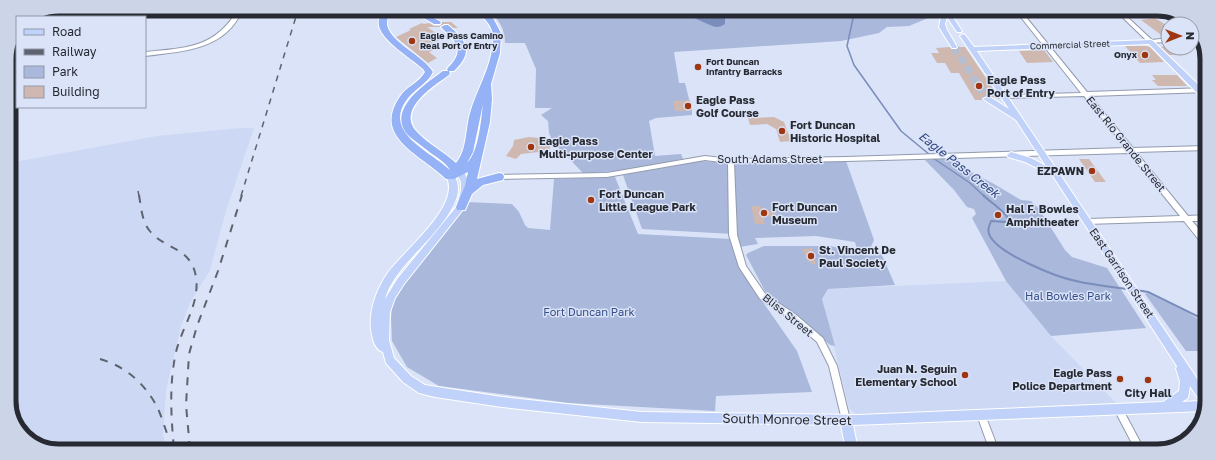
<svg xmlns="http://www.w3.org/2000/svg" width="1216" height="460" font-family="'Golos Text',sans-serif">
<rect width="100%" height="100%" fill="#dae3f7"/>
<g fill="#cdd9f4">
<path d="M240 128H254L226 211 210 270 190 303 181 326 166 390 163 434 167 449 43 448 19 431 9 405V163L157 136Z"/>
<path d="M1006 281 1051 336 1116 403 858 415 855 414 849 408 822 299 828 289Z"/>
</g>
<g fill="#a9b8db">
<path d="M488 10 939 11 940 13 909 26 887 27 879 33 841 41 674 52 679 83H685L692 111V115L656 118 649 121 655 156 681 154 683 159 626 170 584 174 553 142 549 133 548 121 541 115 552 108H535L536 69 525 43H505C505 29 499 19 488 10Z"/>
<path d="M17 49V85L9 90V56L11 50Z"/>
<path d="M944 158 994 184 1021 200 1031 201 1039 209 1065 250 1072 257 1107 268 1146 328 1051 336 1006 281 972 218 976 214 974 209 967 207 954 190 925 160Z"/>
<path d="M701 161 727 163 732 174 733 234 642 229 623 175Z"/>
<path d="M846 161 874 240 870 249H857L855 242 816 236 755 238 758 244 739 247 736 215 734 162Z"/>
<path d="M615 177 638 234 731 239 740 269 797 351 812 392 716 396 715 411 568 403 439 386 407 367 392 341 391 318 392 305 402 287 452 224 467 202 512 204 519 212 525 225 528 228 550 230 554 179Z"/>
<path d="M764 246H830L858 252 881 253 895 285 828 289 822 299 835 346 830 345 792 313 767 295 746 255 748 253Z"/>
<path d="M1147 293 1186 312 1205 323V351H1186L1145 294Z"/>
</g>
<path fill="#7a8dbb" d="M681 11H719L725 18V24C722 26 720 27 716 27 711 26 685 14 681 11Z"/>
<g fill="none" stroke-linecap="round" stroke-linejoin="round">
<g stroke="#7a8dbb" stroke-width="1.5">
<path d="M854 14 847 46 854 65 901 131 930 155"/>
<path d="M933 158 970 183 984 196"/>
</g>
<g stroke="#7a8dbb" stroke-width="2">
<path d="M983 195C990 202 1006 212 1009 220L1006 222 991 221C989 226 987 231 990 236 999 254 1056 277 1076 281 1093 285 1111 287 1128 289"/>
<path d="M1136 290 1148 292 1205 320"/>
</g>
</g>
<g fill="#cfb8b0">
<path d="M1155 18 1166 25H1168V37H1164L1141 20Z"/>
<path d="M442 22H451L458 28H453L448 24H444L440 27H427L443 38 431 45 436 49 429 52 437 58 428 63 396 37 411 30 409 29 422 23 424 24 429 23 434 26H440Z"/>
<path d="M1168 45V48H1180L1189 54 1169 55 1161 47Z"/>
<path d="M1125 46H1146L1150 47 1164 62 1140 63Z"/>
<path d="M950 47 952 50H956L958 47H965L1000 99 987 96 982 100H975L959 73H951L945 63H937L931 53H939L936 48Z"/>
<path d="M1044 50 1053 62 1027 63 1019 51Z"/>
<path d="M1152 75H1177L1187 86H1158L1152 80H1156Z"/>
<path d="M690 100 692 111H675L673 101Z"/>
<path d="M774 117 784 122 791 141 780 142 776 129 767 124 750 125 748 118Z"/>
<path d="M529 137 539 138 550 145V148L548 151 549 156 542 159 539 152 521 154 516 159 506 156 513 146 514 140Z"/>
<path d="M1079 159H1089L1106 182H1095Z"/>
<path d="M751 206H761L762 211 774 210 776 216 763 217 765 224H755Z"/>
<path d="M812 248 814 255 816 264H811V262H808L802 249Z"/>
</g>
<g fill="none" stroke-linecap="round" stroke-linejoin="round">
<path stroke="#b6bed0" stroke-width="8" stroke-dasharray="8 3.5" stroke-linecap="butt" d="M954 47 987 99"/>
<g stroke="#929bae" stroke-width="2">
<g id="minor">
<path d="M238 9H243C241 14 238 19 235 23 215 51 176 52 145 56V52C186 48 216 48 238 9Z"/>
<path d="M1016 11H1021L1087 92 1207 88V92L1090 96 1133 148 1206 146V150L1136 152 1188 216 1206 215V221H1192L1206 237V246L1203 245 1184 221 1086 224 1085 222 1086 220 1088 219 1180 216 1129 153 846 161 734 163 737 235 746 266 766 295 795 314 823 338 837 366 850 420 849 423 846 424 843 423 842 420 829 366 817 342 789 318 760 299 739 267 729 235 728 163 705 160 607 177 499 179 496 177 499 175 607 173 705 156 731 159 846 157 1126 148 1084 96 1003 98V96L1005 95 1081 93Z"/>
<path d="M1117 12H1122L1152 40 1168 38V42L1149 43Z"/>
<path d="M1199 33 1200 36 1192 38V34Z"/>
<path d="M17 96V101L9 105V100Z"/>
<path d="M1118 405 1121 406 1145 451H1136L1114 409 1115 406Z"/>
<path d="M981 411 984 412 999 451H990L977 415 978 412Z"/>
</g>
</g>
<g stroke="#fff" stroke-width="2">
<g id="major">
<path d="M942 11H949L962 31 961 32H957L947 17 945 24 947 30 957 47 956 48H952L939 27Z"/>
<path d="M963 34 965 35 974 47 1151 40 1153 41 1207 93V100H1204L1149 44 977 51 1204 389V411L853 425 858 450H846L841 425 642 422 502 407 435 397 419 393 403 382 386 363 383 352C376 350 373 341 372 335 367 315 376 290 387 274 403 251 463 205 446 176L450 173C454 174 456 178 457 182 466 208 416 250 401 270 394 279 388 288 385 299L398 278 457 206 461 190V182L456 172 460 169 463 170 469 182V190L465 207 404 284 395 298 390 312 389 340 394 358 411 376 425 385 502 397 642 412 858 415 1163 402 1179 391 1180 381 1176 369 1177 366 1053 176 1025 162 1008 157 1007 155 1011 152 1031 158 1046 166 1016 120 983 99 987 97H990L1009 109 960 36ZM1190 386 1200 401 1182 402 1188 398Z"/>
</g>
</g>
<g stroke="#fff" stroke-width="2">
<g id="highway">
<path d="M162 9H184L180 11 141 17H120L124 15Z"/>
<path d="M382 10H390C388 15 387 20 387 25 391 43 424 56 433 72 427 84 416 88 408 98 381 132 430 151 450 170 447 164 438 158 432 154 425 148 417 143 410 137 384 111 424 85 443 71H448L447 69C449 66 453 63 455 59 464 45 449 36 441 27L445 25H448C467 41 474 52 454 71H449L450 73 449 75C434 86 396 109 417 132 427 143 444 152 456 163 468 149 465 127 471 110 479 85 494 62 493 35 492 24 482 17 476 10H485L492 16 501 33 500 53 491 84 492 99 490 122 477 179 499 173 503 174 504 177 503 180 483 185 472 194 465 210H457L456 207 465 186 468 172 454 179H446C422 155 373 138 399 98 405 87 419 83 425 72L423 69C411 58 383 42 379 26 378 20 380 15 382 10ZM483 104C481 120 479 151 467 163L473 152Z"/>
<path d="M410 10H420L441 22 440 24H434Z"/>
</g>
</g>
<use href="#minor" fill="#fff" fill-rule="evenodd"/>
<use href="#major" fill="#c0d1fa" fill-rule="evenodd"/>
<use href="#highway" fill="#96b2f6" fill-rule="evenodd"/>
<g stroke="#5e636f" stroke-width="1.5" stroke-dasharray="6 6" stroke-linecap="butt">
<path d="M138 191 139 196"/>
<path d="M241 196 298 10"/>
</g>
<g stroke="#5e636f" stroke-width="2" stroke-dasharray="8 8" stroke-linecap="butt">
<path d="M139 195C141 207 142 221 149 230 164 250 191 246 196 277 200 304 182 327 176 352 169 384 171 417 174 449"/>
<path d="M100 359C124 366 142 381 155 403 161 413 164 427 169 438"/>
<path d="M190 449 186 405 189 354 197 326 218 271 242 195"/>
</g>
</g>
<g fill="#9e3711" stroke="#dae3f7" stroke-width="1.5">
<circle cx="412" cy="41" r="4"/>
<circle cx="1145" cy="55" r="4"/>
<circle cx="698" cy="67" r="4"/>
<circle cx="979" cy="86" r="4"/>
<circle cx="688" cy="106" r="4"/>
<circle cx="782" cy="131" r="4"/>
<circle cx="531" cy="147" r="4"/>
<circle cx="1092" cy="171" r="4"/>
<circle cx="591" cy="200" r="4"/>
<circle cx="764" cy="213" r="4"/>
<circle cx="998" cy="215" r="4"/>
<circle cx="811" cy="256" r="4"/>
<circle cx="965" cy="375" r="4"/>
<circle cx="1120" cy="379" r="4"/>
<circle cx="1148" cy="380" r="4"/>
</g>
<g text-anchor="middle" stroke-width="3" stroke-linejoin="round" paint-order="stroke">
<g font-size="9" font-weight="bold" fill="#272a32" stroke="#dae3f7" text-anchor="start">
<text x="420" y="39">Eagle Pass Camino<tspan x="420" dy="10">Real Port of Entry</tspan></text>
<text x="1137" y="58" text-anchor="end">Onyx</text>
<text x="706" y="65">Fort Duncan<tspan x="706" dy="10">Infantry Barracks</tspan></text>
</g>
<g font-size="9" fill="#272a32" stroke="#dae3f7">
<text transform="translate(1070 45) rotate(-2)" y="3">Commercial Street</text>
</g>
<g font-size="11" font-weight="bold" fill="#272a32" stroke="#dae3f7" text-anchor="start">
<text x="987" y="84">Eagle Pass<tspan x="987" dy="13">Port of Entry</tspan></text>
<text x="696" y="104">Eagle Pass<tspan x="696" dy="13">Golf Course</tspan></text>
<text x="790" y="129">Fort Duncan<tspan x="790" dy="13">Historic Hospital</tspan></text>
<text x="539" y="145">Eagle Pass<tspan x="539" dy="13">Multi-purpose Center</tspan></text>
<text x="1084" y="175" text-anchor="end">EZPAWN</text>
<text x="599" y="198">Fort Duncan<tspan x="599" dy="13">Little League Park</tspan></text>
<text x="772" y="211">Fort Duncan<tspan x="772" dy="13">Museum</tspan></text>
<text x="1006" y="213">Hal F. Bowles<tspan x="1006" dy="13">Amphitheater</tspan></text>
<text x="819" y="254">St. Vincent De<tspan x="819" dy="13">Paul Society</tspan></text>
<text x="957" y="373" text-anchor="end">Juan N. Seguin<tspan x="957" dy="13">Elementary School</tspan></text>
<text x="1112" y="377" text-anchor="end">Eagle Pass<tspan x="1112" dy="13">Police Department</tspan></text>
<text x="1148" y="397" text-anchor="middle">City Hall</text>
</g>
<g font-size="11" fill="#272a32" stroke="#dae3f7">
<text transform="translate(1126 144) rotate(51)" y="4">East Río Grande Street</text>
<text x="770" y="163">South Adams Street</text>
<text transform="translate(1122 273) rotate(56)" y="4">East Garrison Street</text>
<text transform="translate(788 315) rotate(39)" y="4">Bliss Street</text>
</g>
<g font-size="11" fill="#364d88" stroke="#dae3f7">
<text x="1068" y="300">Hal Bowles Park</text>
<text x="589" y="316">Fort Duncan Park</text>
</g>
<g font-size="12" font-style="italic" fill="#304580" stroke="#dae3f7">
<text transform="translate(959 165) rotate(38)" y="4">Eagle Pass Creek</text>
</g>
<g font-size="13" fill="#272a32" stroke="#dae3f7">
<text transform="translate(787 419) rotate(1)" y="5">South Monroe Street</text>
</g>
</g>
<path d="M0 0H1216V460H0ZM59 16H1157A43 43 0 0 1 1200 59V401A43 43 0 0 1 1157 444H59A43 43 0 0 1 16 401V59A43 43 0 0 1 59 16Z" fill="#ccd4e7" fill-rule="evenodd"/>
<path fill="none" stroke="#272a32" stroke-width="5" d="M59 16H1157A43 43 0 0 1 1200 59V401A43 43 0 0 1 1157 444H59A43 43 0 0 1 16 401V59A43 43 0 0 1 59 16Z"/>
<rect x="16" y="16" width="130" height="92" fill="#dae3f7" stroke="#9299a8"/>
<rect x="24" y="29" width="20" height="6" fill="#c0d1fa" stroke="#9299a8"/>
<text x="52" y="36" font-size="12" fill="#272a32">Road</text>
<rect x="24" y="49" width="20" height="6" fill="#5e636f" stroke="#9299a8"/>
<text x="52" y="56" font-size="12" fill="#272a32">Railway</text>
<rect x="24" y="66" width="20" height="12" fill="#a9b8db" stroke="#9299a8"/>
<text x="52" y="76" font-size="12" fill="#272a32">Park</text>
<rect x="24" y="86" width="20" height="12" fill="#cfb8b0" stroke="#9299a8"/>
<text x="52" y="96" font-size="12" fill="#272a32">Building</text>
<g transform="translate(1180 36) rotate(90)"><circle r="19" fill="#dae3f7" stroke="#9299a8"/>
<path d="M0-3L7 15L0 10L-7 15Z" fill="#9e3711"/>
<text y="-6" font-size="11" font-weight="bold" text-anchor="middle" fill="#272a32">N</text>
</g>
</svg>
